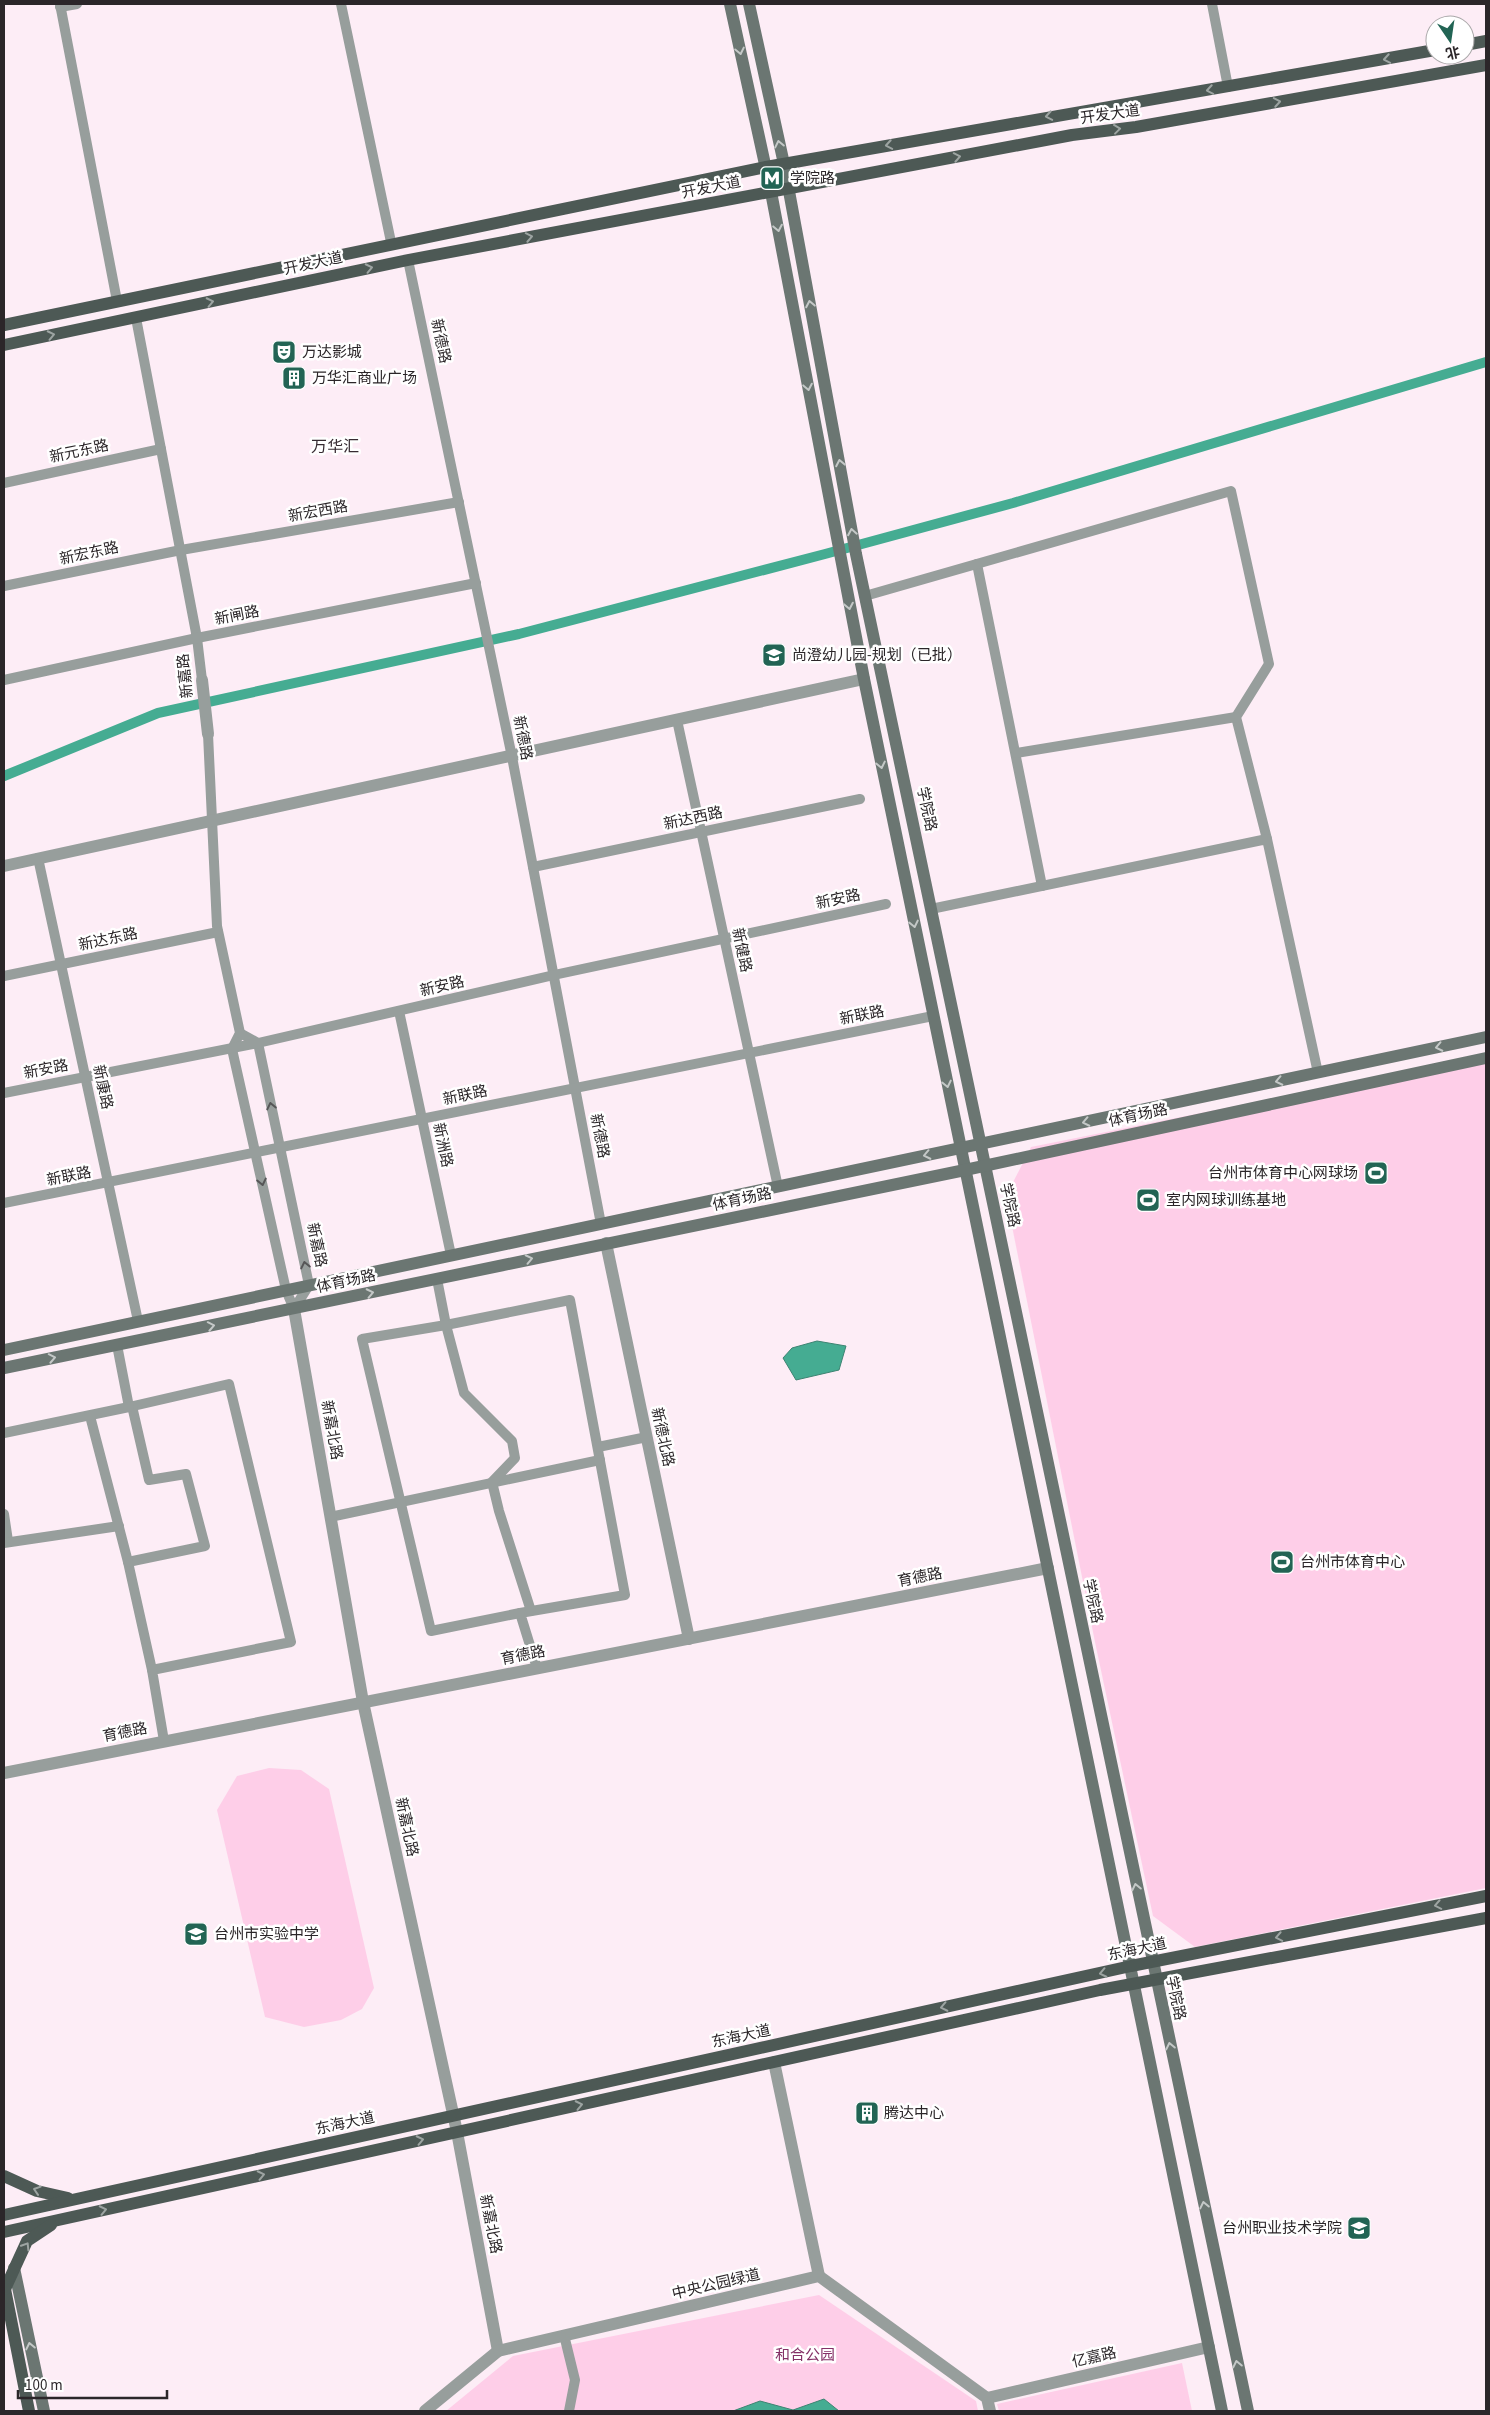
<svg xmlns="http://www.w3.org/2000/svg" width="1490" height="2415" font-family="'Source Sans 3','Noto Sans SC',sans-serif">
<rect width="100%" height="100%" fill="#fdedf6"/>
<g fill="#fecee8">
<path d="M1486 1056V1888L1195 1947 1153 1916 1095 1642 1006 1196 1031 1147Z"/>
<path d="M269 1768 301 1770 329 1789 374 1988 362 2009 341 2020 304 2027 265 2017 217 1810 237 1776Z"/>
<path d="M819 2295 976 2401 978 2411H446L513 2356Z"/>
<path d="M1182 2363 1192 2411H999L997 2404Z"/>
</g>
<g fill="#45ac92" stroke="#3d8472">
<path d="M817 1341 846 1346 839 1370 796 1380 783 1358 792 1348Z"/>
<path d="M824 2399 839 2411H733L760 2401 793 2410Z"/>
</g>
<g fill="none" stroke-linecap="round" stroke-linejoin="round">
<path stroke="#45ac92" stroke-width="10" d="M4 776 158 713 519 634 825 554 1013 503 1486 362"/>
<g stroke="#979e9c" stroke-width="10">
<path d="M60 4 117 301"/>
<path d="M341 4 391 242"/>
<path d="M1212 4 1228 87"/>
<path d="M60 7 77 4"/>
<path d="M408 260 512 757 601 1224"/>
<path d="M136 318 197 638 202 680"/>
<path d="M4 483 161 449"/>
<path d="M977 564 1042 886"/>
<path d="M4 586 181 550 459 502"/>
<path d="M865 596 1231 491 1269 664 1236 717 1267 839"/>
<path d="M4 680 197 638 476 583"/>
<path d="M677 720 778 1187"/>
<path d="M208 734 217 926 240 1033 232 1049 286 1290 294 1309"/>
<path d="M1016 753 1236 717"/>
<path d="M38 858 138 1321"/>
<path d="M533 867 860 799"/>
<path d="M931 909 1267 839 1318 1073"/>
<path d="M4 976 218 932"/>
<path d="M399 1011 451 1255"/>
<path d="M240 1033 258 1043 309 1285 294 1309"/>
<path d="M4 1093 258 1043 554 975 886 904"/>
<path d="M4 1203 933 1016"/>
<path d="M437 1279 446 1325 570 1300 625 1595 520 1613 537 1668"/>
<path d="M117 1345 129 1407 229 1384 291 1642 152 1670 164 1741"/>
<path d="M132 1406 149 1480 186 1474 205 1546 128 1562 152 1670"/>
<path d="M90 1416 128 1562"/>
<path d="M4 1433 129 1407"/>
<path d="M598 1447 647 1437"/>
<path d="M4 1514 8 1541"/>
<path d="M330 1517 600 1460"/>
<path d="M4 1543 119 1526"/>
<path d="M520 1613 431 1631 362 1339 446 1325 464 1393 512 1441 515 1458 492 1482 499 1511 531 1611"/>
<path d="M564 2335 575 2380 569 2411"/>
</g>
<g stroke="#979e9c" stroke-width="12">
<path d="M202 680 208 734"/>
<path d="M4 866 864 679"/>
<path d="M606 1243 689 1639"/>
<path d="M294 1309 363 1702 457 2132 498 2351"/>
<path d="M4 1773 1048 1568"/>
<path d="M774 2062 819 2276"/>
<path d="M987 2398 1209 2347"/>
<path d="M425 2411 498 2351 819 2276 987 2398 990 2411"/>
</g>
<g stroke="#6b7672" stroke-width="12">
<path d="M730 4 771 192 864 679 1222 2411"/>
<path d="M749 4 784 164 856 554 1248 2411"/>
<path d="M4 1350 1486 1037"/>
<path d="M4 1368 965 1170 1486 1058"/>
<path d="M14 2268 44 2411"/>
</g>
<g stroke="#4d5955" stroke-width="12">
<path d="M1465 45 1486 41"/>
<path d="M4 325 766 167 1435 50"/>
<path d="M4 345 408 260 1072 135 1136 127 1486 65"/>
<path d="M4 2176 37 2191 68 2198"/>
<path d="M4 2215 1131 1966 1486 1896"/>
<path d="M4 2232 1100 1990 1486 1918"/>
<path d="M4 2284 29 2411"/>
<path d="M5 2289 27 2241 51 2225"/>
</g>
</g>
<defs><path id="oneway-chevron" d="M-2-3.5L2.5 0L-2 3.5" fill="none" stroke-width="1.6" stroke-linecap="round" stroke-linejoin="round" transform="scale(1.25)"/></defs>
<g stroke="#c4c8c7">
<use href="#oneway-chevron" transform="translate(740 51) rotate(78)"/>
<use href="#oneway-chevron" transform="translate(779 144) rotate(-102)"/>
<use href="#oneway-chevron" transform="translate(778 228) rotate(79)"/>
<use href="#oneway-chevron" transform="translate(810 304) rotate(-101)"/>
<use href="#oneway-chevron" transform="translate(808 387) rotate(79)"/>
<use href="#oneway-chevron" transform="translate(840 463) rotate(-101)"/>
<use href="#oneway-chevron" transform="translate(852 532) rotate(-100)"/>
<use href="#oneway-chevron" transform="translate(849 606) rotate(79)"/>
<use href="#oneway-chevron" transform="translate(881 765) rotate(78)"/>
<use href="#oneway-chevron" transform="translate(914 924) rotate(78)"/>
<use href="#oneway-chevron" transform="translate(1439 1047) rotate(168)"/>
<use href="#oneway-chevron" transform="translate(1279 1081) rotate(168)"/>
<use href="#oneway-chevron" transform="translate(947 1084) rotate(78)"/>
<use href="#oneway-chevron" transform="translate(1086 1122) rotate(168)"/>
<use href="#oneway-chevron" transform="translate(927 1155) rotate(168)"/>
<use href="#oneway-chevron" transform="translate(529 1259) rotate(-12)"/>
<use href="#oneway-chevron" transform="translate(370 1293) rotate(-12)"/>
<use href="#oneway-chevron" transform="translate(211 1326) rotate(-11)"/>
<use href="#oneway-chevron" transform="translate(52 1358) rotate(-11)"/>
<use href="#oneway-chevron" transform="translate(1136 1887) rotate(-102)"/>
<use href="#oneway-chevron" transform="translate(1170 2046) rotate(-102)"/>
<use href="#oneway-chevron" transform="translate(1204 2205) rotate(-102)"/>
<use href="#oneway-chevron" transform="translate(30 2346) rotate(-102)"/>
<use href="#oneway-chevron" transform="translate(1237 2364) rotate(-102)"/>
</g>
<g stroke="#9da4a2">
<use href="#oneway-chevron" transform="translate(1387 59) rotate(170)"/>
<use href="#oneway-chevron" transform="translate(1210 90) rotate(170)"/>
<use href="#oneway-chevron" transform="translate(1277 102) rotate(-10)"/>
<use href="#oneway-chevron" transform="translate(1049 116) rotate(170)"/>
<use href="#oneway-chevron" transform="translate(1117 129) rotate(-7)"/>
<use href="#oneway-chevron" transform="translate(889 145) rotate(170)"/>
<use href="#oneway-chevron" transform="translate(957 157) rotate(-11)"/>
<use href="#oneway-chevron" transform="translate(529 237) rotate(-11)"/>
<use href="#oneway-chevron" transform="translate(369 268) rotate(-12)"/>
<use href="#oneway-chevron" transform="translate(210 302) rotate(-12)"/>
<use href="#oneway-chevron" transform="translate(51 335) rotate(-12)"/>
<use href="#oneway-chevron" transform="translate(1438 1905) rotate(169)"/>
<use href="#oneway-chevron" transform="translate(1279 1937) rotate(169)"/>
<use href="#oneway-chevron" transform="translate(1103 1973) rotate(168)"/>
<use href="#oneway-chevron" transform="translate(944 2007) rotate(168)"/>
<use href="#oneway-chevron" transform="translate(579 2105) rotate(-12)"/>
<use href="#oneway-chevron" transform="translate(420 2140) rotate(-12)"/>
<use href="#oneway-chevron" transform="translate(261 2175) rotate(-12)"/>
<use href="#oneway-chevron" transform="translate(37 2190) rotate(-162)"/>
<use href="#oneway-chevron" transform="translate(103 2210) rotate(-12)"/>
<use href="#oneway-chevron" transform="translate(26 2246) rotate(-58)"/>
</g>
<g stroke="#565657">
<use href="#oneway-chevron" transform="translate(271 1106) rotate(-102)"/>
<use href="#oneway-chevron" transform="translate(262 1182) rotate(78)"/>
<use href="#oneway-chevron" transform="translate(305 1265) rotate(-102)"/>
</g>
<defs>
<g id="metro-square" transform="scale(1.25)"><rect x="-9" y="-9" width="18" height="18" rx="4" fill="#226454" stroke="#fff"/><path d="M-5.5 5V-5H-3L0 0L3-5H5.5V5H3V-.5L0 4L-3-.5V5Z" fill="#fff"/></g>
<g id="theatre-square" transform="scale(1.25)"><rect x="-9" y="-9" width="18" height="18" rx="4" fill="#226454" stroke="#fff"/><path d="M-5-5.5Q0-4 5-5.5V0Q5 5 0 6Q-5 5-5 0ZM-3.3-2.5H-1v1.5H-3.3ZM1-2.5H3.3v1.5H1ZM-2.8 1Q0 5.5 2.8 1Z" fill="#fff"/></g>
<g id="building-square" transform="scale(1.25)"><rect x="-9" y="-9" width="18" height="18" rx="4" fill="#226454" stroke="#fff"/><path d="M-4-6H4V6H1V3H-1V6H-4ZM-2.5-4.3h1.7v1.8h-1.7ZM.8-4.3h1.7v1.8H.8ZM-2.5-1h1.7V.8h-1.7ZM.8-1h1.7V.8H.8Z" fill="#fff"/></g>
<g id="school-square" transform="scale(1.25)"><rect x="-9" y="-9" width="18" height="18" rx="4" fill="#226454" stroke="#fff"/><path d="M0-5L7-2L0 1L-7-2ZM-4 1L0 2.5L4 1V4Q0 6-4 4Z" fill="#fff"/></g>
<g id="stadium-square" transform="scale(1.25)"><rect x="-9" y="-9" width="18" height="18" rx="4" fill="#226454" stroke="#fff"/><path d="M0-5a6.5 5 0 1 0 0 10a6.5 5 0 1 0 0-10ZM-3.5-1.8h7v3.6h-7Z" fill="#fff"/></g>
<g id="university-square" transform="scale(1.25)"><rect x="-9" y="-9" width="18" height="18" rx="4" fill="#226454" stroke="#fff"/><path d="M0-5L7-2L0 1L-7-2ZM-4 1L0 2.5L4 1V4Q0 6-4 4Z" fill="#fff"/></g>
</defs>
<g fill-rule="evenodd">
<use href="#metro-square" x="772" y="178"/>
<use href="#theatre-square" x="284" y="352"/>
<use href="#building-square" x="294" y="378"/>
<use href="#school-square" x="774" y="655"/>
<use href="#stadium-square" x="1376" y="1173"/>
<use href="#stadium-square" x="1148" y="1200"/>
<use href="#stadium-square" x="1282" y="1562"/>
<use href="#school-square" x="196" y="1934"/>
<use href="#building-square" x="867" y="2113"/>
<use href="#university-square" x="1359" y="2228"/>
</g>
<g text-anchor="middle" stroke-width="5" stroke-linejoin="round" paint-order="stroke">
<g font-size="15" fill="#2b2629" stroke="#fff">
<text transform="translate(1110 114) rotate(-8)" y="5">开发大道</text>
<text transform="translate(711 187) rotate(-11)" y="5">开发大道</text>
<text transform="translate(313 263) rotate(-12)" y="5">开发大道</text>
<text transform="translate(441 341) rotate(78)" y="5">新德路</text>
<text transform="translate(79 451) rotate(-12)" y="5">新元东路</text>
<text transform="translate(318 511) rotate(-10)" y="5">新宏西路</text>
<text transform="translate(89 553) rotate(-12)" y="5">新宏东路</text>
<text transform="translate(237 615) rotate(-11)" y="5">新闸路</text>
<text transform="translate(185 676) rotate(-96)" y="5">新嘉路</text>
<text transform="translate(523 738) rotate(79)" y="5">新德路</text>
<text transform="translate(927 809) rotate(78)" y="5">学院路</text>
<text transform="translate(693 818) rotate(-12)" y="5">新达西路</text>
<text transform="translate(838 899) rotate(-12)" y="5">新安路</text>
<text transform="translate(108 939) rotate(-12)" y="5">新达东路</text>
<text transform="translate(742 950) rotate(78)" y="5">新健路</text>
<text transform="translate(442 986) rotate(-13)" y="5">新安路</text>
<text transform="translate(862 1015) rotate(-11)" y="5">新联路</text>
<text transform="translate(46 1069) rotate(-11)" y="5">新安路</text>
<text transform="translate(103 1087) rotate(78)" y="5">新康路</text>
<text transform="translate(465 1095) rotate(-12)" y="5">新联路</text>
<text transform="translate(1138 1115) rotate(-12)" y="5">体育场路</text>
<text transform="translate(600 1136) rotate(79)" y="5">新德路</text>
<text transform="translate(443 1145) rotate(78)" y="5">新洲路</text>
<text transform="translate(69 1176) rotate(-11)" y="5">新联路</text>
<text transform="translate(742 1199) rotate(-12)" y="5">体育场路</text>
<text transform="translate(1010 1205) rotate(78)" y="5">学院路</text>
<text transform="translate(317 1245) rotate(78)" y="5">新嘉路</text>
<text transform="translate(346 1281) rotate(-12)" y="5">体育场路</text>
<text transform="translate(332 1430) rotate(80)" y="5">新嘉北路</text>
<text transform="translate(663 1437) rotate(78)" y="5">新德北路</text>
<text transform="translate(920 1577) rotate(-11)" y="5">育德路</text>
<text transform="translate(1093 1601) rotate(78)" y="5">学院路</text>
<text transform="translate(523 1655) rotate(-11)" y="5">育德路</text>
<text transform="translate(125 1732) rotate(-11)" y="5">育德路</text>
<text transform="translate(407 1827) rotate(78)" y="5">新嘉北路</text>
<text transform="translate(1137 1949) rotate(-12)" y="5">东海大道</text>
<text transform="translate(1176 1998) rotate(78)" y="5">学院路</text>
<text transform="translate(741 2036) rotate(-12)" y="5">东海大道</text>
<text transform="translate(345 2123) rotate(-12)" y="5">东海大道</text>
<text transform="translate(491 2224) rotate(79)" y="5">新嘉北路</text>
<text transform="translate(716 2284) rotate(-13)" y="5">中央公园绿道</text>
<text transform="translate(1094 2357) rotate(-13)" y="5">亿嘉路</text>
</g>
<g font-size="15" fill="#2b2629" stroke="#fff" text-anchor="start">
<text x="790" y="183">学院路</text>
<text x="302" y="357">万达影城</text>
<text x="312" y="383">万华汇商业广场</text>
<text x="792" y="660">尚澄幼儿园-规划（已批）</text>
<text x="1358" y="1178" text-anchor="end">台州市体育中心网球场</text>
<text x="1166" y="1205">室内网球训练基地</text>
<text x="1300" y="1567">台州市体育中心</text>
<text x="214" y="1939">台州市实验中学</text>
<text x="884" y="2118">腾达中心</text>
<text x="1342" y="2233" text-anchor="end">台州职业技术学院</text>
</g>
<g font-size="15" fill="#853067" stroke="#fff">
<text x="805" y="2360">和合公园</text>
</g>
<g font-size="16" fill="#372b32" stroke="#fff">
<text x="335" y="452">万华汇</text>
</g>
</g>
<rect width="1490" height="2415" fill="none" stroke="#2b2629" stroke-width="10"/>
<g transform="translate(1450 40) rotate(167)"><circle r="24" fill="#ffffff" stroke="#aaa8a9"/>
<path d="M0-4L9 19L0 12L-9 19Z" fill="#226454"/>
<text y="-8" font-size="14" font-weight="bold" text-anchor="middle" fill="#2b2629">北</text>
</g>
<path d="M18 2390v8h149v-8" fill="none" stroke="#2b2629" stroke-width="2.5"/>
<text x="25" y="2390" font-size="15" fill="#2b2629" stroke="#ffffff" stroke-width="4" paint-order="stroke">100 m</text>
</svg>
